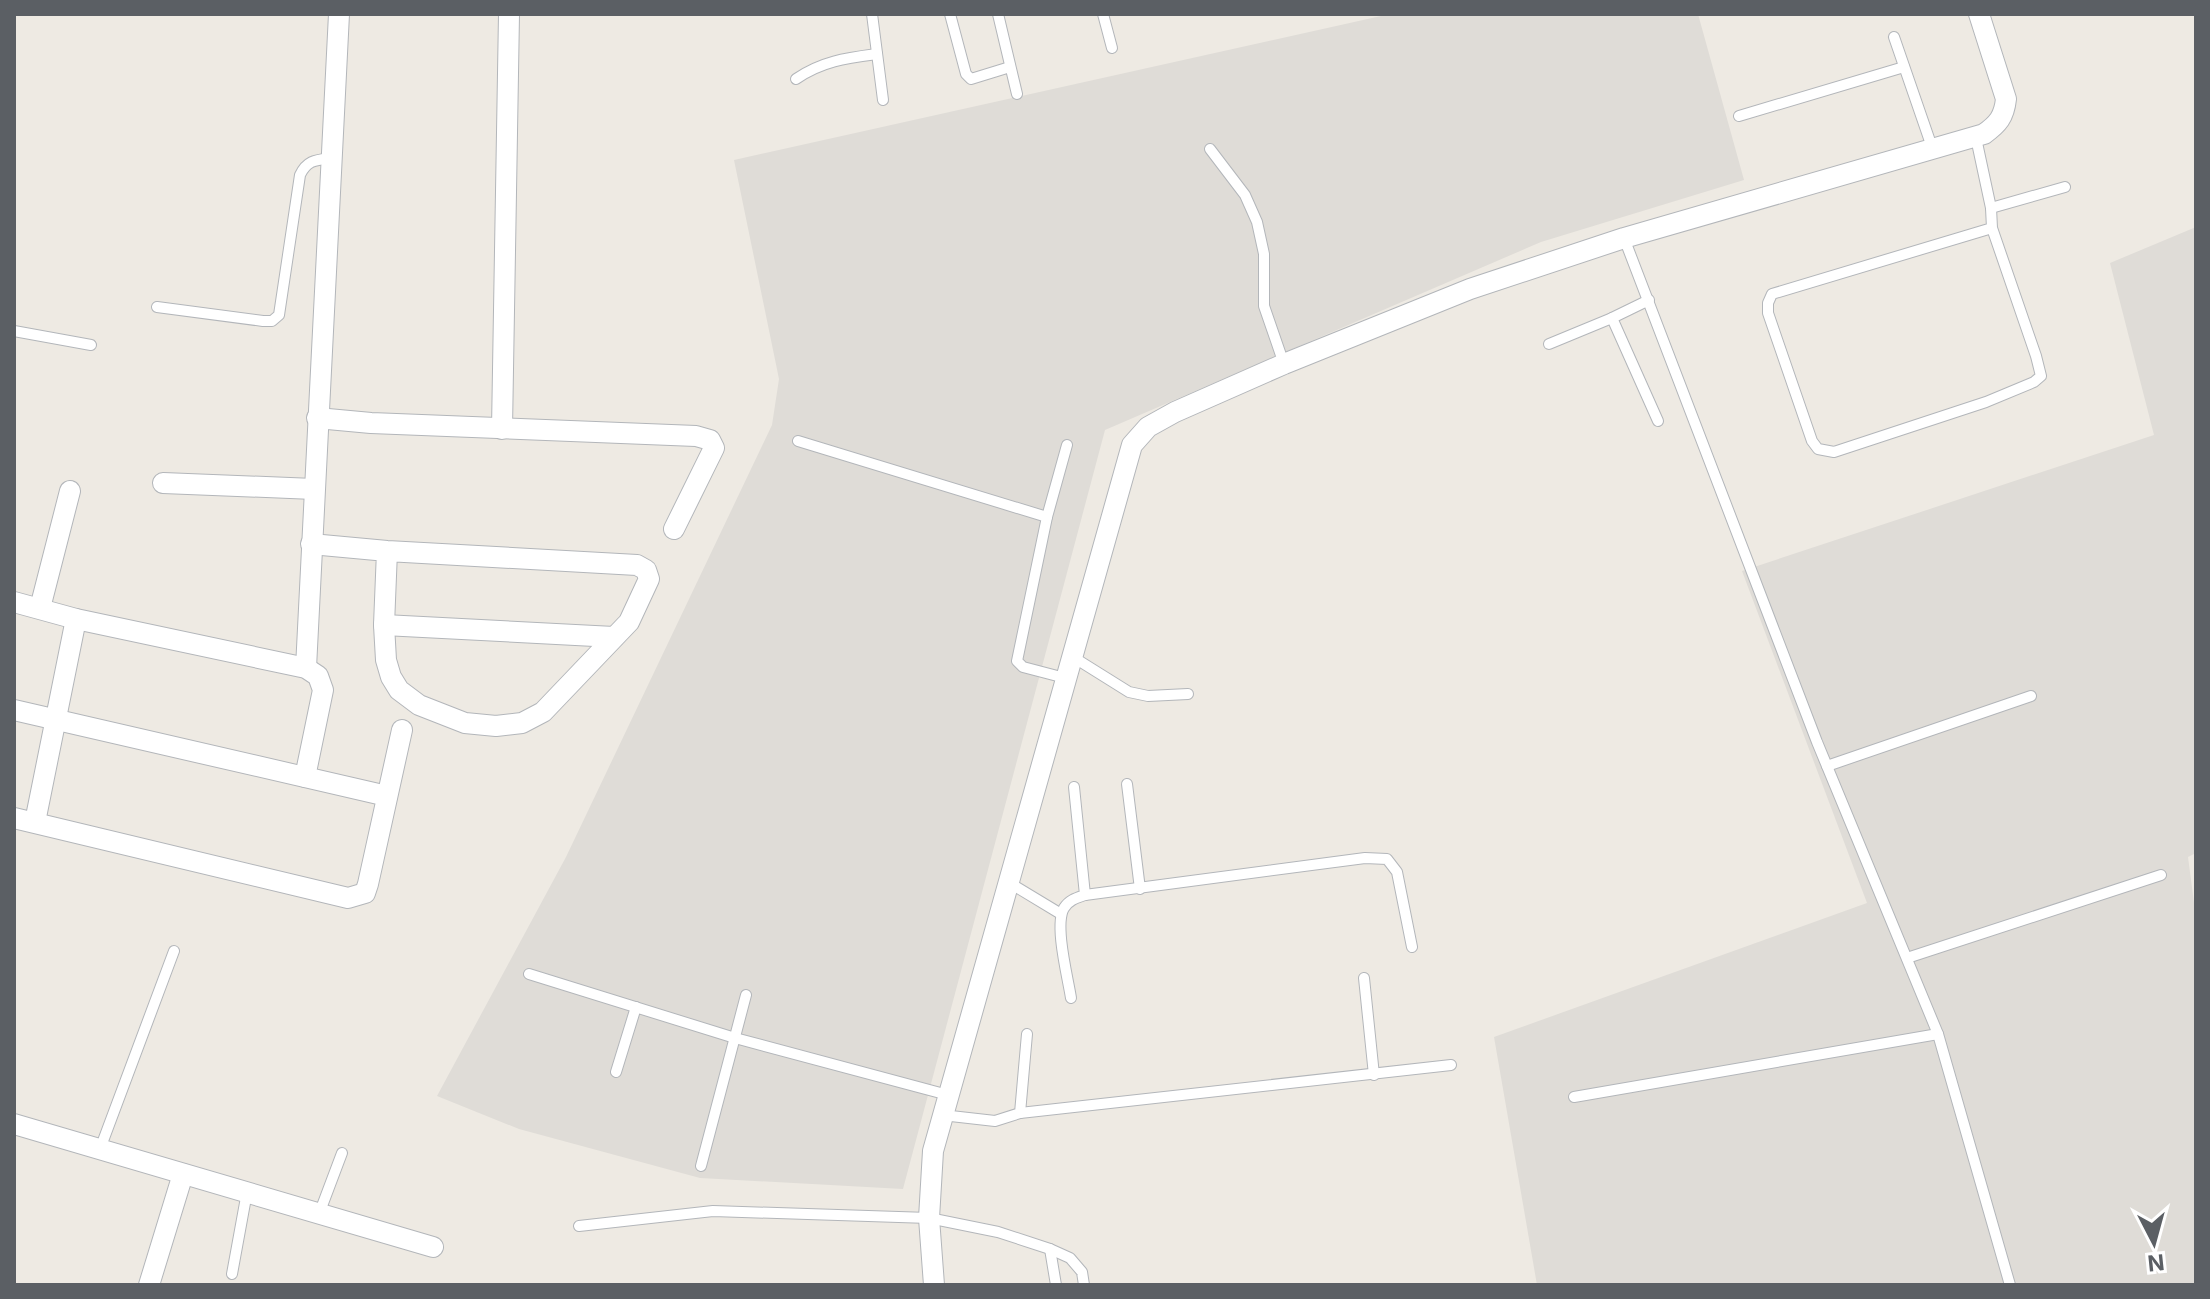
<svg xmlns="http://www.w3.org/2000/svg" width="2210" height="1299" font-family="Inter,sans-serif">
<rect width="100%" height="100%" fill="#eeeae3"/>
<g fill="#dfdcd7">
<path d="M1390 14H1698L1744 180 1541 242 1105 430 903 1189 700 1178 519 1129 437 1096 566 857 772 425 779 379 734 160Z"/>
<path d="M2196 227V853L2188 857 2196 918V1285H1537L1494 1037 1867 903 1742 571 2154 435 2110 263Z"/>
</g>
<g fill="none" stroke-linecap="round" stroke-linejoin="round">
<g stroke="#b3b6ba" stroke-width="12">
<g id="service">
<path d="M872 14 883 100"/>
<path d="M950 14 966 74 971 79 1010 67"/>
<path d="M998 14 1017 94"/>
<path d="M1103 14 1112 48"/>
<path d="M1894 37 1933 150"/>
<path d="M796 79C822 61 847 58 877 54"/>
<path d="M1739 116 1904 67"/>
<path d="M1976 138 1991 208 1992 228 2036 356 2041 376 2034 382 1986 402 1834 452 1818 449 1812 441 1768 313V303L1772 294 1992 228"/>
<path d="M1210 149 1245 195 1257 222 1264 254V306L1284 364"/>
<path d="M1991 208 2065 187"/>
<path d="M1624 238 1817 742 1938 1034 2010 1285"/>
<path d="M157 307 263 321H272L279 315 300 175C307 160 316 160 331 158"/>
<path d="M1612 318 1649 300"/>
<path d="M14 331 91 345"/>
<path d="M1549 344 1612 318 1658 421"/>
<path d="M798 441 1047 517"/>
<path d="M1073 657 1129 692 1148 696 1188 694"/>
<path d="M1065 678 1023 667 1017 661 1047 517 1067 445"/>
<path d="M1827 766 2031 696"/>
<path d="M1127 784 1140 889"/>
<path d="M1008 882 1061 914"/>
<path d="M1085 895 1365 858 1387 859 1397 872 1412 947"/>
<path d="M1907 958 2161 875"/>
<path d="M529 974 735 1038 948 1095"/>
<path d="M1364 978 1374 1075"/>
<path d="M1071 998C1068 978 1054 925 1064 908 1069 900 1076 898 1085 895L1074 787"/>
<path d="M616 1072 636 1007"/>
<path d="M1574 1097 1938 1034"/>
<path d="M1020 1113 1451 1065"/>
<path d="M942 1115 995 1121 1020 1113 1027 1034"/>
<path d="M100 1149 174 951"/>
<path d="M701 1166 746 995"/>
<path d="M319 1214 342 1153"/>
<path d="M579 1226 713 1211 929 1218 998 1232 1050 1249 1070 1258 1082 1272 1084 1285"/>
<path d="M1050 1249 1056 1285"/>
<path d="M232 1274 247 1192"/>
</g>
</g>
<g stroke="#b3b6ba" stroke-width="22">
<g id="minor">
<path d="M317 418 371 423 696 436 710 440 714 448 674 529"/>
<path d="M502 429 509 14"/>
<path d="M163 483 314 489"/>
<path d="M311 544 387 551 637 565 646 570 649 579 629 622 543 712 522 723 496 726 465 723 419 705 399 690 391 677 386 660 384 625 387 551"/>
<path d="M14 602 76 619 306 668 318 676 323 690 305 777"/>
<path d="M40 608 70 491"/>
<path d="M384 625 614 637"/>
<path d="M306 668 339 14"/>
<path d="M14 710 387 796"/>
<path d="M14 818 348 898 365 893 368 884 402 730"/>
<path d="M35 822 76 619"/>
<path d="M14 1124 433 1247"/>
<path d="M149 1285 183 1174"/>
<path d="M934 1285 929 1218 933 1151 1132 445 1148 427 1175 412 1284 364 1470 289 1624 238 1984 134C1998 124 2004 117 2006 99L1979 14"/>
</g>
</g>
<use href="#service" stroke="#fff" stroke-width="10"/>
<use href="#minor" stroke="#fff" stroke-width="20"/>
</g>
<rect width="2210" height="1299" fill="none" stroke="#5b5f64" stroke-width="32"/>
<g transform="translate(2154 1243) rotate(174)" stroke="#ffffff" stroke-width="6" paint-order="stroke">
<path d="M0-6L14 30L0 20L-14 30Z" fill="#5b5f64"/>
<text y="-12" font-size="22" font-weight="bold" text-anchor="middle" fill="#5b5f64">N</text>
</g>
</svg>
